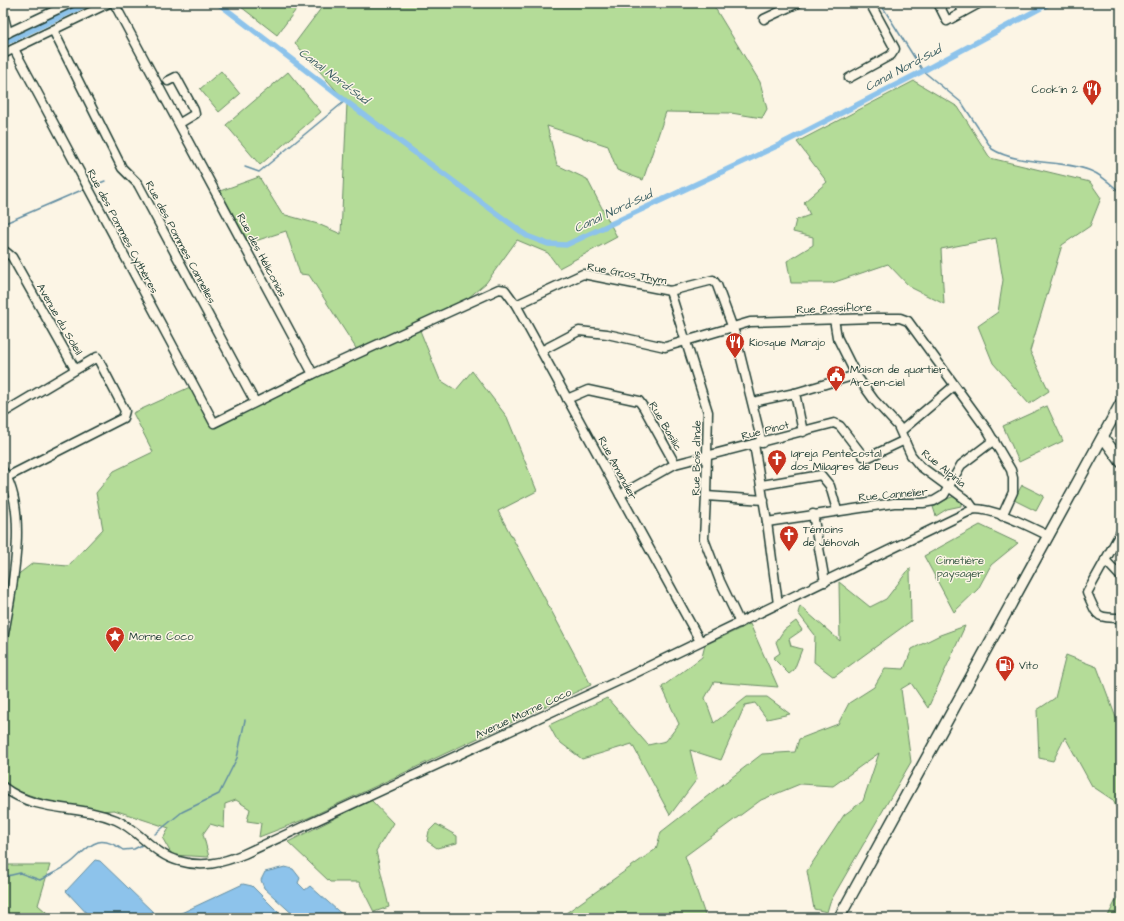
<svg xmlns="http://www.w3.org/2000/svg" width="1124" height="921" font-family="'Architects Daughter',sans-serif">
<rect width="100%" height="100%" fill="#fcf5e5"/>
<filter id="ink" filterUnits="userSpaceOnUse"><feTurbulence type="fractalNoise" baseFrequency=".025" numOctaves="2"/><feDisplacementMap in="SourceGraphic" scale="8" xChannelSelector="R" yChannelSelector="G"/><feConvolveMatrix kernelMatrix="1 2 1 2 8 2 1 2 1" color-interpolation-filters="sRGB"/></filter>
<g filter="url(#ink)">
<g fill="#b4dc98" stroke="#6a8c66">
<path d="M236 3H301L277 35Z"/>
<path d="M325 3H712L760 82 767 109 762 118 731 113 666 112 643 180 617 170 608 146 547 126 557 165 587 179 617 237 559 268 548 253 517 240 486 283 456 308 419 328 440 380 456 390 472 371 507 417 537 491 498 511 591 685 308 818 259 837 261 823 247 821 250 809 236 800 225 804 224 828 210 824 203 834 209 857 172 855 163 839 169 828 114 810 99 811 54 803 14 790 3 779V654L9 628 16 576 33 563 68 566 103 529 96 493 114 471 153 452 133 413 190 387 212 425 361 356 309 275 300 274 286 231 249 243 220 191 259 177 282 214 318 224 341 234 347 103 295 43Z"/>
<path d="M221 71 240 94 219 112 200 89Z"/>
<path d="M288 72 321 112 260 165 226 125Z"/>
<path d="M914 81 958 107 990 158 1090 182 1101 198 1090 226 1062 245 1030 351 1049 391 1029 404 993 363 978 326 998 312 1003 280 996 238 941 249 944 304 910 287 888 264 832 283H791L787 261 813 245V237L793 232 796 220 810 215 804 202 827 182 797 142Z"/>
<path d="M1047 406 1063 441 1019 462 1003 426Z"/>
<path d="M1022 485 1044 496 1036 511 1014 500Z"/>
<path d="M955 496 961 502V506L947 509 936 516 933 507C941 504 946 498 955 496Z"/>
<path d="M980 525 1018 543 991 565 978 589 954 612 924 556Z"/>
<path d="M910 568 911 621 834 677 814 662 815 635 798 613 800 606 840 641 839 582 870 607 886 599Z"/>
<path d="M796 621 802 630 789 639 791 646 802 649 794 670 789 674 773 658 780 653 776 642 784 630Z"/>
<path d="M750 624 778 687 714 682 705 698 714 723 747 697H767L790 714 767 719 755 703 745 705 721 760 690 750 697 779 670 815 632 744 582 759 557 740 549 725 607 698 648 745 666 741 679 724 662 687 702 657 705 645Z"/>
<path d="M965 626 928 708 911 683 901 689 911 762 830 902 827 912 814 909 807 871 844 815 863 801 879 753 833 786 800 784 761 800 685 856 706 918H559L656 849 661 832 762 754 795 752 799 739 838 724 849 703 874 687 885 668 904 669 912 649 940 635Z"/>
<path d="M1066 655 1097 667 1121 731V818L1113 800 1092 786 1065 737 1053 761 1039 758 1037 710 1055 698Z"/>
<path d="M371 800 393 823 376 851 389 907 374 912 359 882H330L288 842Z"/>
<path d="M436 824 457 836V843L437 848 427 841 429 831Z"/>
<path d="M3 865H50L38 905 53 918H3Z"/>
<path d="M1121 899V918H1107L1116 900Z"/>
</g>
<g fill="#8dc3eb" stroke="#618da2">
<path d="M95 860 100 861 155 914 156 918H91L66 891Z"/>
<path d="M285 867 293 869 300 878 298 883 305 890 310 886 346 918H297L264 888 261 880 265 872Z"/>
<path d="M243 884 252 886 284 918H177V915Z"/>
</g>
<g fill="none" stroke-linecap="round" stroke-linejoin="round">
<g stroke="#618da2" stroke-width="1.5">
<path d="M880 3 923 71 962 103 992 149C1019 166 1062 159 1091 171 1102 175 1113 186 1121 193"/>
<path d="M245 167 259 172 345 101"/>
<path d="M90 187 105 181"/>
<path d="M3 224 84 189"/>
<path d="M155 834 182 812 219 794 237 758 245 720"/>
<path d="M3 877 20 873 40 880C51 874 64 869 73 861 92 844 98 833 123 850L134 849 142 845"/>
</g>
<g stroke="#8dc3eb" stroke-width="5.5">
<path d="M218 3 347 102 527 236 548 244 566 245 779 145 923 71 1050 3"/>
<path d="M3 44 89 3"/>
</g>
<g stroke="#1f3d34" stroke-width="11">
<g id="minor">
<path d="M114 3 313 374"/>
<path d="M938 3 947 21 980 3"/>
<path d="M959 3 963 12"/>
<path d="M3 13 8 33"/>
<path d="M764 19 798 3"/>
<path d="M53 30 122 168 138 184 255 402"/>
<path d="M3 35 71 3"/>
<path d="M14 49 214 423 313 374 499 289 505 290 516 305 700 641"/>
<path d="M3 54 109 3"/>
<path d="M849 78 891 55 895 49 870 3"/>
<path d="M168 81 176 77 194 110 195 114 180 123"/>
<path d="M3 253 6 252 12 257 75 369"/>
<path d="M670 291 708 412 706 496 704 539 720 581 740 623"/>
<path d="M516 305 583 274 670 291 713 280 717 285 735 334 762 443"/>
<path d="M834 319 837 337 856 375 874 400 898 426 911 455 920 466 969 502 974 509"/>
<path d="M541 351 579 331 607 334 665 347 750 322 873 318H900L908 321 988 431 1011 470 1013 478V492L1002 516"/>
<path d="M795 393 803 432"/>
<path d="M567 399 588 390 639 401 644 408 675 464"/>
<path d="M753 402 795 393 856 375"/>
<path d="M3 413 97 357 125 411 123 418 7 477"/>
<path d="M901 431 954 386"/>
<path d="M754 444 767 522 778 604"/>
<path d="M3 471C30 511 11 594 3 639"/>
<path d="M762 485 821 475 830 486 837 510"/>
<path d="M620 495 675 464 834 423 840 426 863 456 869 457 905 440"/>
<path d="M706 496 764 500"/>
<path d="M813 514 825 582"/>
<path d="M767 522 894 503H923L934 501 944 495 961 465 994 440"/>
<path d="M1121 532 1087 593C1098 616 1094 618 1121 618"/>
<path d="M1105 560 1121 577"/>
<path d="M3 787C39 814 78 804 116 820 139 830 154 855 179 861 202 868 222 863 244 854L629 676 974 509C996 509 1028 526 1049 536"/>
</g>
</g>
<g stroke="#1f3d34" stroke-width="13">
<g id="major">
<path d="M1103 437 1121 462"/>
<path d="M839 918 1121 403"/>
</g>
</g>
<use href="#minor" stroke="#fcf5e5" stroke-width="8"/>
<use href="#major" stroke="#fcf5e5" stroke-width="10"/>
</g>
</g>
<defs>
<g id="restaurant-pin" transform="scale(1)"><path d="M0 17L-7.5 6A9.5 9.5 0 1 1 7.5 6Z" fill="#c8321e" stroke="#fcf5e5"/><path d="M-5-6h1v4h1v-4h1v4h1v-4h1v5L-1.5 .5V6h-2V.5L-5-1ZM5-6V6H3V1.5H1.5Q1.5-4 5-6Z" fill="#fff"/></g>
<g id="civic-pin" transform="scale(1)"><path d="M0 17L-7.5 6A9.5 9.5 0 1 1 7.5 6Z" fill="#c8321e" stroke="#fcf5e5"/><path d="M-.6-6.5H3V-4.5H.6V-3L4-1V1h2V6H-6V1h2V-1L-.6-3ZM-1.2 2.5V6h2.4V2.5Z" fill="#fff"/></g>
<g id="church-pin" transform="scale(1)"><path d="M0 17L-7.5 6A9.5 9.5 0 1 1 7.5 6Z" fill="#c8321e" stroke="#fcf5e5"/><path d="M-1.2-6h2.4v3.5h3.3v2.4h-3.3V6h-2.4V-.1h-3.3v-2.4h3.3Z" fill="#fff"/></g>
<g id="sight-pin" transform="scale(1)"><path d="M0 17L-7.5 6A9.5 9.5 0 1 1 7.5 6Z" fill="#c8321e" stroke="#fcf5e5"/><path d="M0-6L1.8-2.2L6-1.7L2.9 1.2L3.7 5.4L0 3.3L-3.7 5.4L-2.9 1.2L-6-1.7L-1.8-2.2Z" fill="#fff"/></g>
<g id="fuel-pin" transform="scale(1)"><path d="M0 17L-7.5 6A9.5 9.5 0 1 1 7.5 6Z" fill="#c8321e" stroke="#fcf5e5"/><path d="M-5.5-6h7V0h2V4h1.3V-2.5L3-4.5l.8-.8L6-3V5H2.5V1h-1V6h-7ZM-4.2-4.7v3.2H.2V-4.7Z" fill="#fff"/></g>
</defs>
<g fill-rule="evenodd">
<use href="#restaurant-pin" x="1092" y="89"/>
<use href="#restaurant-pin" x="735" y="342"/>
<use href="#civic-pin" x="836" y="375"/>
<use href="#church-pin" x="777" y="459"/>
<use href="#church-pin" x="789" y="535"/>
<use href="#sight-pin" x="115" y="636"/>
<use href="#fuel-pin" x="1005" y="665"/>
</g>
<g text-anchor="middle" stroke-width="3" stroke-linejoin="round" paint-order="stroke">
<g font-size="11" fill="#1f3d34" stroke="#fcf5e5" text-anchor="start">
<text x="1078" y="93" text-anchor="end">Cook'in 2</text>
<text x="749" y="346">Kiosque Marajo</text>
<text x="850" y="373">Maison de quartier<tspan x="850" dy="13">Arc-en-ciel</tspan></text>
<text x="791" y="457">Igreja Pentecostal<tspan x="791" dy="13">dos Milagres de Deus</tspan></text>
<text x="803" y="533">Témoins<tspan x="803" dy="13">de Jéhovah</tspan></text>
<text x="129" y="640">Morne Coco</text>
<text x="1019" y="669">Vito</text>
</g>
<g font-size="11" fill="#1f3d34" stroke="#fcf5e5">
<text transform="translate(123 231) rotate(62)" y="4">Rue des Pommes Cythères</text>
<text transform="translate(181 242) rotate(62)" y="4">Rue des Pommes Cannelles</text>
<text transform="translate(262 255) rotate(62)" y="4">Rue des Héliconias</text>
<text transform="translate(627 273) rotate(10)" y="4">Rue Gros Thym</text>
<text transform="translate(834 308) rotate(-2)" y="4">Rue Passiflore</text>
<text transform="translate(60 319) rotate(60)" y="4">Avenue du Soleil</text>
<text transform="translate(666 426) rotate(60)" y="4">Rue Basilic</text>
<text transform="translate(765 430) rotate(-14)" y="4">Rue Pinot</text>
<text transform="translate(696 458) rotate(-89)" y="4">Rue Bois d'Inde</text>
<text transform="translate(618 468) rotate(62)" y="4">Rue Amandier</text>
<text transform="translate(944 468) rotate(39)" y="4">Rue Alpinia</text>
<text transform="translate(893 494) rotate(-5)" y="4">Rue Cannelier</text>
<text transform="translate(523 713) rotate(-25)" y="4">Avenue Morne Coco</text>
</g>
<g font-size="11" fill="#3d5d48" stroke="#fcf5e5">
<text x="960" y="564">Cimetière<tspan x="960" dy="13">paysager</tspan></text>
</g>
<g font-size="12" font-style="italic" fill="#3a5e62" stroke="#fcf5e5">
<text transform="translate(903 68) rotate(-28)" y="4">Canal Nord-Sud</text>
<text transform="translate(334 76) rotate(37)" y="4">Canal Nord-Sud</text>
<text transform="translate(613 211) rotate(-25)" y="4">Canal Nord-Sud</text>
</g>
</g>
<rect width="1124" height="921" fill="none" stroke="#fcf5e5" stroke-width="16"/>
<rect x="8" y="8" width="1108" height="905" fill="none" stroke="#1f3d34" stroke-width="1.5" filter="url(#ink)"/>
</svg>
